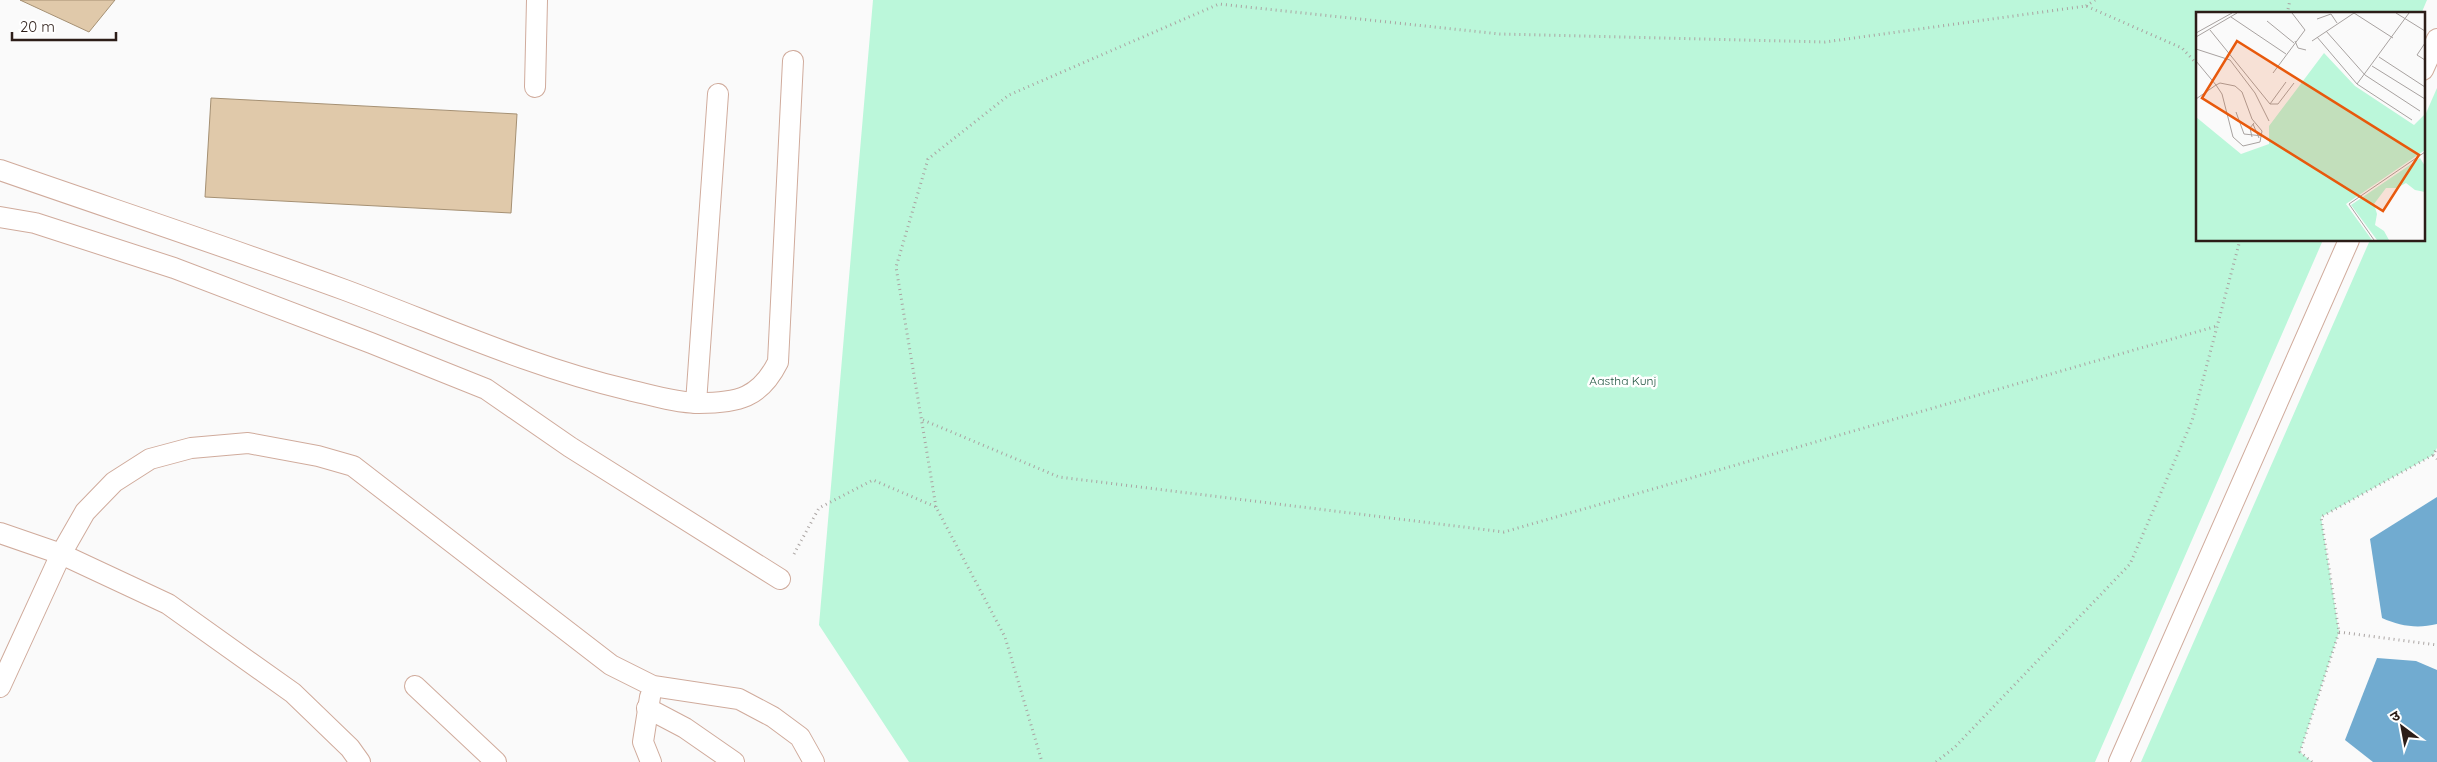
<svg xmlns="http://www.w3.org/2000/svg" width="2437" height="762" font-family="Quicksand,'Noto Sans Devanagari',sans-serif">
<rect width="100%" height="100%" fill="#fafafa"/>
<g fill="#bbf7da">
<path d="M873 0H2427L2421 14H2197V240H2323L2095 762H909L819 625Z"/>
<path d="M2437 88V448L2433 455 2321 517 2339 632 2300 752 2312 762H2141L2370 240H2423V120Z"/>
</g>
<g fill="#71abd0">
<path d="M2437 497V624C2417 629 2400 626 2382 618L2370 539Z"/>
<path d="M2377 658 2416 661 2437 670V762H2373L2345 740Z"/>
</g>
<g fill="#e0c9aa" stroke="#a59073">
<path d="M20 0H115L89 32Z"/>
<path d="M211 98 517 114 511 213 205 197Z"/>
</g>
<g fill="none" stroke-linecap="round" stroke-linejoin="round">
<g stroke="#d0ab9c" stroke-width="22">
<g id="service">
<path d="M2423 70 2437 39"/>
<path d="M535 87 537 0"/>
<path d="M0 170C115 210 230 248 345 290 439 325 531 367 629 390 651 395 677 403 699 403 738 403 760 398 778 362L793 61"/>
<path d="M0 217 35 223 174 268 371 343 486 389 570 447 780 579"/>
<path d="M696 403 718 94"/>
<path d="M0 533 61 554 168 604 293 693 350 748 360 762"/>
<path d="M415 686 496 762"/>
<path d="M0 687 61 554 85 512 114 482 150 459 191 448 248 443 318 456 353 466 611 665 653 686 739 699 773 717 800 737 814 762"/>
<path d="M650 697 643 742 651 762"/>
<path d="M647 708 685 728 734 762"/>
<path d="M2119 762 2349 240"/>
</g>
</g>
<g stroke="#aaa4a2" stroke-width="3" stroke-dasharray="1 4" stroke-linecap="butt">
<path d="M2086 6 2095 0"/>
<path d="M2287 14 2290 0"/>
<path d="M923 420 1059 477 1504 532 2217 326"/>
<path d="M2433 455 2437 459"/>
<path d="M936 507 896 267 928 159 1009 95 1219 4 1500 34 1825 42 2086 6 2182 48 2197 64"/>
<path d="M794 554 819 508 873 480 936 507 1005 637 1042 762"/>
<path d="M2339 632 2437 645"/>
<path d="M1936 762 1955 747 2130 564 2192 421 2240 240"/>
<path d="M2312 762 2300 752 2339 632 2321 517 2433 455 2437 448"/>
</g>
<use href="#service" stroke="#fff" stroke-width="20"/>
</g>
<g text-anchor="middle" stroke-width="5" stroke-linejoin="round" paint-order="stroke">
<g font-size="12" fill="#1d523d" stroke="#fff">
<text x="1623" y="385">Aastha Kunj</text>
</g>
</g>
<g transform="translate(2196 12)">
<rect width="229" height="229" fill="#fafafa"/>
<path d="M128 41 159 74 218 113 229 102V138L150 192 176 228H0V105L45 142 73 132V114ZM224 146 229 154V180L219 178 210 171 201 176H190L178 192 181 202 179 213 188 219 193 228H181L155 193Z" fill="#bbf7da"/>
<path fill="none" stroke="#a8a2a0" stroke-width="1" d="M158 1 197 26M200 1 229 19M35 5 90 42M121 7 135 2 141 11M71 9 98 31M14 18 74 92H82L98 71M130 19 169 63 224 99M0 21 36 1M0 25 41 1M121 25 161 72 216 108M99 29 102 36 110 38M116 29 158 1M229 31 221 43 229 48M0 37 34 48 59 81 73 109M183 45 229 75M0 49 20 73 26 82 37 125 47 134 64 130 66 119 56 107 46 80 39 74 24 71 20 73 0 87M176 54 229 87M77 61 109 18 96 1M161 72 213 1M74 92 90 70M40 100 48 122 67 124M57 112 63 126M56 125 54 116 58 111M178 228 153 192 229 140"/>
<path fill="#e8590c" fill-opacity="0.15" stroke="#e8590c" stroke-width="2.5" d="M41 29 223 143 187 199 6 86Z"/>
<rect width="229" height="229" fill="none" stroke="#2c1d18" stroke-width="2.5"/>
</g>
<g transform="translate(2402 727) rotate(328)" stroke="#ffffff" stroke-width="4" paint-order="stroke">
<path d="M0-4L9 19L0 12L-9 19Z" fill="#2c1d18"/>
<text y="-8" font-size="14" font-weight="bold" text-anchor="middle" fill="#2c1d18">उ</text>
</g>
<path d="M12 32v8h104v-8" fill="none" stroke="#2c1d18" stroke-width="2.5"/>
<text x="20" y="32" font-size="15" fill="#2c1d18" stroke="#ffffff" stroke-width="4" paint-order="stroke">20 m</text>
</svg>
